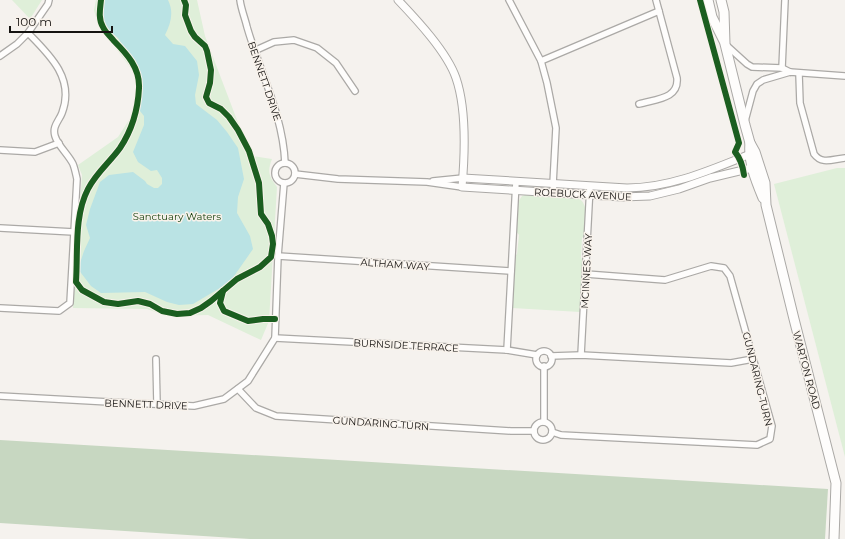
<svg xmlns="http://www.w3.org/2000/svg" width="845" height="539" font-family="Montserrat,sans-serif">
<rect width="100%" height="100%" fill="#f5f2ee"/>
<g fill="#dfefd9">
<path d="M12 0H42L30 19Z"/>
<path d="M96 0H197L205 36 237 120 253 156 272 159C267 172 269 176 277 187L269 321 261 340 208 315 166 316 147 309 73 308 82 175 78 165 118 137 131 117 137 89 133 71 98 25 94 10Z"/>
<path d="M837 168H845V457L774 184Z"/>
<path d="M528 194 576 197C591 203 585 223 584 236L582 238 581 258 583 260 580 312 512 308 515 256 517 254 519 235 516 231 518 202 522 196Z"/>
</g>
<path fill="#c7d7c1" d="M0 440 828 489 825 539H250L0 523Z"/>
<path fill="#bae3e4" d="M105 0H168C174 12 171 23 165 35L173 44 185 46 197 61 199 75 195 95 196 104 217 120 227 132 238 148 244 179 238 197 237 213 250 236 253 249 232 279 220 288 193 304 179 305 167 302 145 292 101 293 91 286 78 269 84 251 90 238 86 225 90 209 100 182 109 175 133 172 145 181 147 184 154 188H158L162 184V178L157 170 151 171 138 162 133 152 144 125V116L140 111 139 98 140 86 137 69 118 38 105 27 102 8Z"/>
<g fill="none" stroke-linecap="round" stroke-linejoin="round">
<g stroke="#aba9a6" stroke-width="8">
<g id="minor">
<path d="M240 0C241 9 245 18 247 27 260 72 283 115 285 163"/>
<path d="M509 0 541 61 547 83 556 128 553 184 554 193"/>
<path d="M725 44 747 64 752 67 782 68 790 72"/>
<path d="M254 51 274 42 294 40 317 48 336 63 355 91"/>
<path d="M0 56 17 44 28 33 48 4 49 0"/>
<path d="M541 61 659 11"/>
<path d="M782 68 785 0"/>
<path d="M799 74 800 103 814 154C822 165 833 159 845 158"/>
<path d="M639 104C656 99 679 99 677 78L656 0"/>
<path d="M745 121 753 91 757 84 763 80 790 72 845 76"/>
<path d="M0 150 35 152 59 143"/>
<circle cx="285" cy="173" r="10"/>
<path d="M295 174 338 179 427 182 462 187"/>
<path d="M433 181 463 178"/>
<path d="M0 228 74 232"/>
<path d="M278 256 511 271"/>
<path d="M0 308 59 311 70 303 77 179C76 175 75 169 73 164 68 154 58 146 55 136 52 126 59 121 62 113 75 79 50 55 28 33"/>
<path d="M275 338 507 350 537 355"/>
<path d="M507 350 516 182"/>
<circle cx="544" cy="359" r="8"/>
<path d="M581 355 590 186"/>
<path d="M551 356 581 355 731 363 753 359"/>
<path d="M156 359 157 404"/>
<path d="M238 389 256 408 276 416 511 431H534"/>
<path d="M0 396 109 402 194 406 224 399 248 381 275 338 278 256 284 183"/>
<path d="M544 422V366"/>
<circle cx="543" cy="431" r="9"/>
<path d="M552 432 561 435 757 445 770 439 772 426 730 276 724 268 711 266 665 280 586 274"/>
</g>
</g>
<g stroke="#aba9a6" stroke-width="9">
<g id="tertiary">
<path d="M398 0C417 20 447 52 456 78 467 110 465 153 462 187L622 197 650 196 679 189 710 178 756 167"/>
<path d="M463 178 627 188C671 188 713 169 753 153"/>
</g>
</g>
<g stroke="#aba9a6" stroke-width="11">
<g id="primary">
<path d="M708 0 712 17 724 41"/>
<path d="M721 0 724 12 725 44 745 125 750 143 755 152 765 183 766 205 794 319 836 483 834 539"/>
<path d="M750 143C748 162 756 181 763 198"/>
</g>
</g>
<use href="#minor" stroke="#fefdfc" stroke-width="5.5"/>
<use href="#tertiary" stroke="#fefdfc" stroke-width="7"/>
<use href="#primary" stroke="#fefdfc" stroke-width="9"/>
<g stroke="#f8f2eb" stroke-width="8">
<g id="cycleway">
<path d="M101 0C100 9 98 19 103 27 105 32 110 36 114 41 127 54 140 68 139 88 138 109 132 130 120 148 110 162 96 173 88 189 74 216 78 251 76 282L82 290 104 302 118 304 138 301 150 304 162 311 177 314 190 313 201 308 211 301 237 279 260 267 271 257 273 244 272 236 268 224 261 214 259 183 249 151 238 130 229 117 221 109 209 103 206 97 210 83 211 70 207 51 205 46 195 37 191 31 185 15 186 5 184 0"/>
<path d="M700 0 739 143 735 152C740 158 743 167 744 175"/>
<path d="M223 291 220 303 224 311 248 321 263 319H275"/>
</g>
</g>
<use href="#cycleway" stroke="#1b5e20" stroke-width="6"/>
</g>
<g text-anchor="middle" stroke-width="3" stroke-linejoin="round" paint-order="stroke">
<g font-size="10" fill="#151311" stroke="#f8f2eb">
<text transform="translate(265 81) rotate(71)" y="4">BENNETT DRIVE</text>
<text transform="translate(583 194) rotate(3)" y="4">ROEBUCK AVENUE</text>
<text transform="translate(395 264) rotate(4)" y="4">ALTHAM WAY</text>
<text transform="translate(586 271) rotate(-87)" y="4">MCINNES WAY</text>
<text transform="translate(406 345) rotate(3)" y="4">BURNSIDE TERRACE</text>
<text transform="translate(807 370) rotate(75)" y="4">WARTON ROAD</text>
<text transform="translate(758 379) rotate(76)" y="4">GUNDARING TURN</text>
<text transform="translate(146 404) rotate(2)" y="4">BENNETT DRIVE</text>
<text transform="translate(381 423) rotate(4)" y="4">GUNDARING TURN</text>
</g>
<g font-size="10" fill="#184310" stroke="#f8f2eb">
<text x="177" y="220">Sanctuary Waters</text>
</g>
</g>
<path d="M10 26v6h102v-6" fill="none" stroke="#151311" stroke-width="2"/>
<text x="16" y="26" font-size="12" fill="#151311" stroke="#f8f2eb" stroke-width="3" paint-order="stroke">100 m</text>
</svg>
